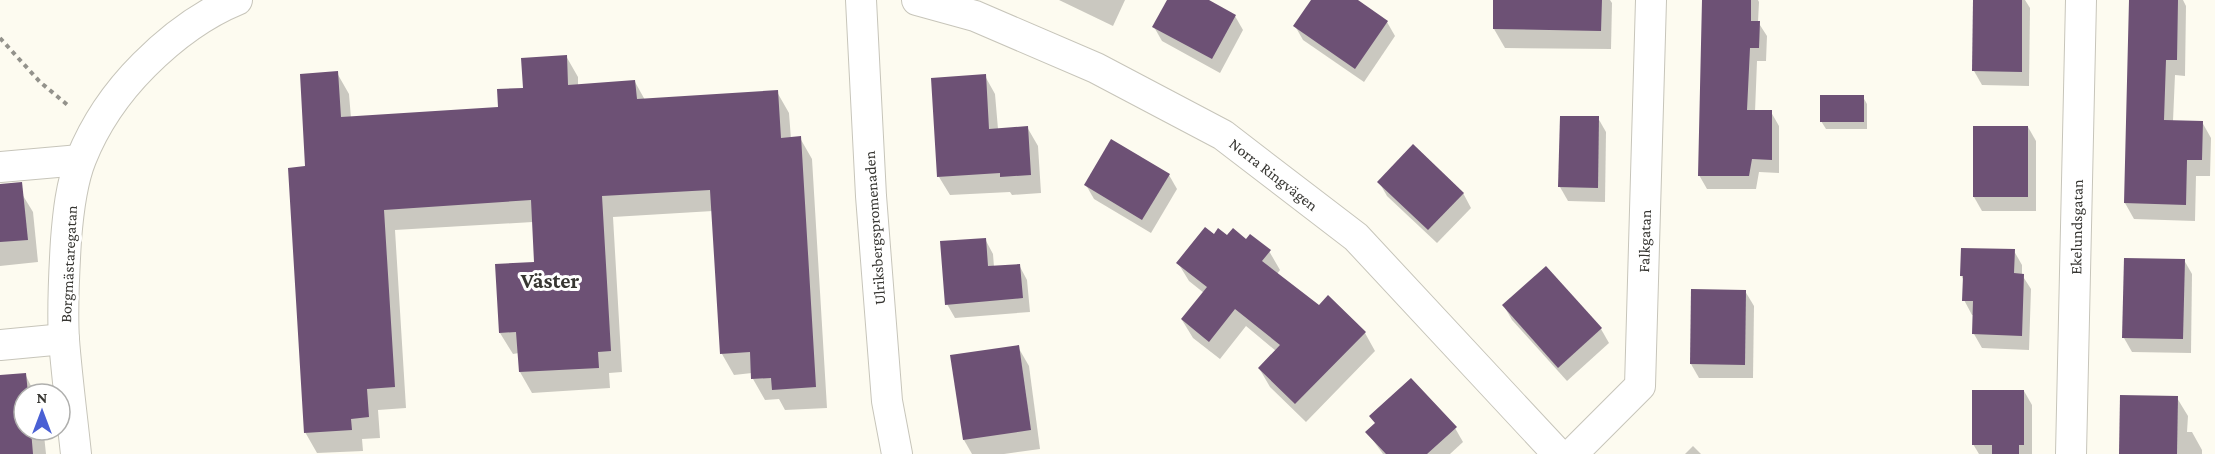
<svg xmlns="http://www.w3.org/2000/svg" width="2215" height="454" font-family="'Crimson Pro',serif">
<rect width="100%" height="100%" fill="#fdfbf0"/>
<g fill="#0003">
<path d="M1059 0H1125L1113 26Z"/>
<path d="M1169 0H1206L1235 16 1243 30 1220 73 1162 41 1154 27Z"/>
<path d="M1313 0H1356L1387 22 1395 36 1364 82 1303 40 1295 26Z"/>
<path d="M1495 0H1610L1612 3 1611 49 1505 48 1494 29Z"/>
<path d="M1704 0H1758L1759 2 1758 22 1767 36 1766 61H1757L1755 112H1771L1779 126V173L1759 172 1756 189H1707L1699 175Z"/>
<path d="M1975 0H2025L2030 8 2029 86 1982 85 1974 71Z"/>
<path d="M2131 0H2183L2186 6 2185 76 2175 75 2173 121 2202 122 2211 138 2210 176H2196L2195 221 2134 219 2125 203Z"/>
<path d="M566 56 578 77V86L635 82 645 100 777 92 789 113 791 139 800 138 812 159 827 408 785 410 779 399 765 400 753 379 752 373 734 375 722 354 713 211 613 217 622 372 609 373 610 388 532 393 520 372 519 353 513 354 500 333 536 263 533 222 395 230 406 408 378 410 380 438 362 439 363 451 317 453 305 432 307 168 337 73 349 94 351 118 500 108Z"/>
<path d="M985 76 995 94 998 129 1027 127 1038 146 1041 193 1012 195 1010 192 950 195 939 177Z"/>
<path d="M1863 97 1867 104V129H1826L1821 121Z"/>
<path d="M1561 117 1598 118 1606 132 1605 202 1568 201 1560 187Z"/>
<path d="M2028 127 2036 141V211H1982L1974 197Z"/>
<path d="M1169 175 1177 189 1151 233 1094 199 1086 185Z"/>
<path d="M1379 182 1463 193 1471 208 1437 243 1387 196Z"/>
<path d="M0 191 22 194 33 212 38 262 0 266Z"/>
<path d="M1214 236 1246 241 1269 251 1280 270 1277 274 1319 307 1365 333 1375 351 1306 422 1270 387 1259 368 1276 351 1246 326 1220 359 1193 338 1182 320 1204 293 1189 281 1178 263Z"/>
<path d="M985 239 993 254 994 267 1019 265 1027 280 1030 312 955 318 947 304Z"/>
<path d="M2014 251 2022 265V275L2031 289 2029 350 1982 348 1974 334V315H1972L1964 300V281L1961 275Z"/>
<path d="M2184 260 2192 274 2191 353 2132 352 2124 338Z"/>
<path d="M1546 268 1601 329 1609 343 1567 381 1512 320 1504 306Z"/>
<path d="M1745 291 1754 306 1753 378H1699L1691 364Z"/>
<path d="M1018 347 1029 366 1040 449 1004 454H972L964 440Z"/>
<path d="M25 374 35 394H24V430H41L44 435 46 454H0V376Z"/>
<path d="M2024 391 2032 405V454H1979L1973 444Z"/>
<path d="M2177 398 2188 416 2187 432H2192L2202 450V454H2121Z"/>
<path d="M1455 428 1463 442 1450 454H1383L1367 432Z"/>
<path d="M1693 446 1701 454H1685Z"/>
</g>
<g fill="#6d5175">
<path d="M1167 0H1209L1236 15 1212 59 1152 27Z"/>
<path d="M1311 0H1358L1388 21 1355 69 1293 26Z"/>
<path d="M1493 0H1602L1601 31 1493 29Z"/>
<path d="M1702 0H1751V21H1760L1759 48H1750L1747 110H1772V160L1752 159 1749 176H1698Z"/>
<path d="M1973 0H2022V72L1972 71Z"/>
<path d="M2129 0H2178L2177 60H2166L2164 120 2203 121 2202 160H2187L2186 205 2124 203Z"/>
<path d="M567 55 568 85 635 80 637 99 778 90 781 138 801 136 816 387 772 390 771 378 751 379 750 352 720 354 710 190 602 196 611 351 598 352 599 368 519 372 516 332 499 333 495 264 534 262 531 200 384 210 395 387 367 389 369 417 351 419 352 430 304 433 288 168 305 166 300 74 338 71 341 117 498 107 497 89 523 88 521 58Z"/>
<path d="M986 74 989 129 1028 126 1031 175 1000 177V173L937 177 931 78Z"/>
<rect x="1820" y="95" width="44" height="27"/>
<path d="M1560 116H1599L1598 188 1558 187Z"/>
<rect x="1973" y="126" width="55" height="71"/>
<path d="M1111 139 1170 174 1142 220 1084 185Z"/>
<path d="M1413 144 1464 193 1428 230 1377 182Z"/>
<path d="M22 182 28 240 0 242V184Z"/>
<path d="M1205 227 1214 234 1218 228 1227 235 1233 228 1246 239 1250 234 1271 250 1262 261 1319 305 1328 295 1366 332 1295 404 1258 368 1280 345 1235 309 1209 342 1181 319 1207 287 1176 263Z"/>
<path d="M986 238 988 266 1020 264 1023 298 945 305 940 241Z"/>
<path d="M1961 248 2015 249 2014 273 2024 274 2022 336 1972 334 1973 301H1962L1963 276H1960Z"/>
<path d="M2124 258 2185 259 2183 339 2122 338Z"/>
<path d="M1546 266 1602 328 1558 368 1502 305Z"/>
<path d="M1691 289 1746 290 1745 365 1690 364Z"/>
<path d="M1019 345 1031 430 963 440 950 355Z"/>
<path d="M26 373 28 394H24V430H31L33 454H0V375Z"/>
<path d="M1411 378 1457 427 1427 454H1386L1365 432 1375 423 1369 416Z"/>
<path d="M1972 390H2024V445H2019V454H1992V445H1972Z"/>
<path d="M2120 395 2178 396 2177 454H2119Z"/>
</g>
<g fill="none" stroke-linecap="round" stroke-linejoin="round">
<g stroke="#c7c5ba" stroke-width="32">
<g id="street">
<path d="M861 0 871 196 887 401 897 454"/>
<path d="M917 0 975 16 1096 68 1223 135 1356 237 1558 454"/>
<path d="M0 167 80 160"/>
<path d="M0 345 64 339"/>
<path d="M76 454C72 416 67 378 64 340 62 307 64 273 66 240 68 214 71 184 81 159 95 124 118 91 144 65 170 39 203 14 237 0"/>
<path d="M1572 454 1640 386 1651 0"/>
<path d="M2071 454 2081 0"/>
</g>
</g>
<path stroke="#93928b" stroke-width="4" stroke-dasharray="4.5 4.5" stroke-linecap="butt" d="M0 38 40 82 70 107"/>
<use href="#street" stroke="#fff" stroke-width="30"/>
</g>
<g text-anchor="middle" stroke-width="6" stroke-linejoin="round" paint-order="stroke">
<g font-size="16" fill="#373632" stroke="#fff">
<text transform="translate(1274 174) rotate(38)" y="6">Norra Ringvägen</text>
<text transform="translate(2076 227) rotate(-89)" y="6">Ekelundsgatan</text>
<text transform="translate(874 228) rotate(-94)" y="6">Ulriksbergspromenaden</text>
<text transform="translate(1644 241) rotate(-88)" y="6">Falkgatan</text>
<text transform="translate(68 264) rotate(-87)" y="6">Borgmästaregatan</text>
</g>
<g font-size="22" font-weight="bold" fill="#373632" stroke="#fff">
<text x="550" y="288">Väster</text>
</g>
</g>
<g transform="translate(42 412)"><circle r="28" fill="#ffffff" stroke="#afafad" stroke-width="1.5"/>
<path d="M0-4.5L10 22L0 15L-10 22Z" fill="#4a60d4"/>
<text y="-9" font-size="16" font-weight="bold" text-anchor="middle" fill="#373632">N</text>
</g>
</svg>
